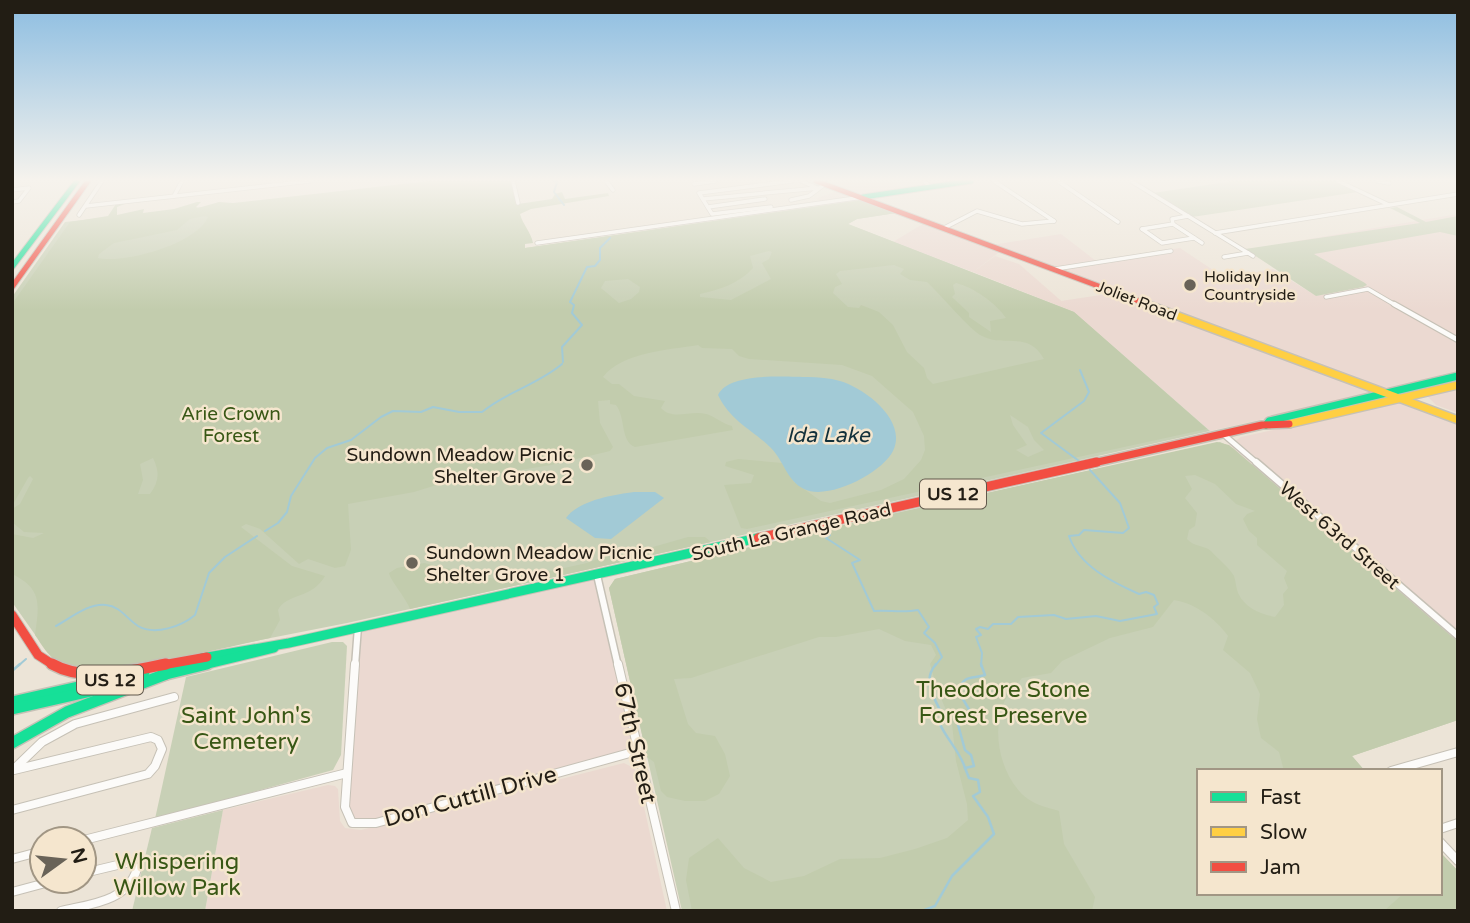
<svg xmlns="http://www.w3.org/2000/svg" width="1470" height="923" font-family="'Varela Round',sans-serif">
<rect width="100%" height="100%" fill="#ece4d7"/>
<g fill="#ebd9d1">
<path d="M840 181H894L904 190 821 203 817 198 840 190 824 183Z"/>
<path d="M1458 214V379L1391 394 992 245 1061 234 1096 261 1180 248 1225 278 1273 269 1316 296 1366 286 1291 242Z"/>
<path d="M926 222 1002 250 973 272 893 242Z"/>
<path d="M1114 293 1380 393 1210 431 1061 301Z"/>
<path d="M1458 387V413L1436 405 1427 396Z"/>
<path d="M1398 403 1458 425V642L1229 445 1241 437Z"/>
<path d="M596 577 634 750 377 820H354L348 805 360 628Z"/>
</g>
<g fill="#ebd9d0">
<path d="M995 256 1019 264 1074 312 973 272Z"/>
<path d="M624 763 634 768 637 775 667 911H205L223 810 328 785 335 786 338 789 340 821 345 828 361 830Z"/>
</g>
<g fill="#c8d0b6">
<path d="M443 181H511L525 248 861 200 896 213 857 219 848 224 1074 312 1210 431 347 623 154 661 48 653 12 602V297L65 222Z"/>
<path d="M1234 181H1335L1358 192 1192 217 1153 193Z"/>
<path d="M1397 207 1426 222 1458 216V236L1440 232 1314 254 1365 283 1367 285 1363 287 1316 296 1245 249 1420 223 1390 208Z"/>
<path d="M1220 442 1233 448 1458 642V720L1352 756 1365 771H1199V893H1440V852L1458 871V911H682L609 588 615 579 865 520Z"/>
<path d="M332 642H343L347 646 341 755 333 770 155 819 186 677Z"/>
<path d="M223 810 205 911H132L152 828Z"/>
</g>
<g fill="#c2ccad" fill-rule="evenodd">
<path d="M429 181H512L518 204 552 199 555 194 562 192 565 199 608 193 609 196 531 209 520 214C523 225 531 232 533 243L525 244V248L863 200 896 213 857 219 848 224 1074 312 1207 429 747 529 741 528 724 485 751 483 754 475 725 466 726 462 738 459 782 463 794 482 821 501 830 503 881 490 904 479 921 460 925 450 924 436 913 412 872 376 842 365 749 359 739 356 732 349 702 348 698 345C669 350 622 352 603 377L612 384H619L634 396 665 401 661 408C673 421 690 410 706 414 715 416 722 424 732 426L733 430 635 447C620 441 626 418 616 405L610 404V400L598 401 600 423 613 447 610 451 551 465 446 482 414 492 348 504 351 550 345 566 335 568 308 559 299 564 260 529 246 524 241 527 292 566 325 576C312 599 287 593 278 610L280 620 270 638C224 647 101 681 60 663 49 658 42 645 35 635 39 605 43 589 12 574V534L33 538 44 533 24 532 12 522V509L20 504 33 479 30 476 28 478 12 506V304L70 222 108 216 116 204 127 203 117 207V215L144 209 143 213 174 209 197 202H201L196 207 198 208 219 202 233 203ZM205 216 208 217C197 244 124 264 98 258L99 254 114 243 177 230 190 219ZM769 251 772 252 769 259 762 263 771 279 731 300 700 297V294C719 290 740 283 753 268L750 256ZM894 265 904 269 900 274 910 280 927 282C940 294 971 331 982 336 1006 348 1028 330 1044 359L933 384 927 378 924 368 907 352 893 325 879 312 861 305 859 308 848 307 833 293 835 287 842 284 836 274 840 271ZM628 279 640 287 639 292 631 299 619 303 601 288 605 281ZM956 283C973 287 996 303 1006 318L990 321 991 332 969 317V313L952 297 955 294 953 285ZM1010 415 1028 427 1034 440 1044 450 1028 457 1016 450 1027 445 1013 425ZM153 458C160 472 159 482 150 494H138L143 480 140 464Z"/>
<path d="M1217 442 1229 445 1458 642V720L1352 756 1365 771H1284L1279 752 1261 738 1257 719 1260 694 1250 673 1223 650 1228 636C1216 619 1195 603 1174 600L1153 627 1110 638 1062 661 1051 673 1022 678C1016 686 1006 696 1003 705 991 735 1002 780 1028 799 1036 805 1049 808 1059 811L1064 844 1095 897 1092 911H692L686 880 689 858 718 838 744 868 771 882 804 876 840 859 880 858 915 849 947 838 968 820 967 804 956 761 952 724 937 689 930 664 936 655 931 645 905 641 879 629 836 637H819L691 678 674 679 688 724 696 733 715 736 725 754 730 776 719 794 705 801H685L667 797 661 791 654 762 647 757 609 588 615 579 865 520ZM1195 475 1215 484 1236 504 1255 511 1247 514 1243 519 1249 531 1257 538V545L1287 571 1284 578 1288 588 1283 594 1284 605 1275 617C1260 614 1245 608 1238 593 1236 588 1236 582 1234 576 1229 567 1218 559 1211 551 1204 545 1194 547 1187 539L1189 530 1195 526 1197 513 1185 498 1192 489 1185 476Z"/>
<path d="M688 537H705L711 542 410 609C406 598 390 580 389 573L397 568 424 563 504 581 587 563 606 556 632 553Z"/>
<path d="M1440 852 1458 871V911H1384L1404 893H1440Z"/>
</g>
<g fill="#a2cad6">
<path d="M808 377C818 377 829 378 840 381 864 388 908 420 893 451 882 473 828 501 804 489 787 481 784 461 771 448 752 429 731 422 718 395 729 372 785 377 808 377Z"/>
<path d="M634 492H655L664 498 611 539 595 538 566 518C579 500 613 495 634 492Z"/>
</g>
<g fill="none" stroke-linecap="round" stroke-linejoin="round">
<g stroke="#a2cad6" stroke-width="2">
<path d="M554 181 557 182 554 192 564 205"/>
<path d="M563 362 562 347 582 325 572 313 574 305 570 302 587 267 595 266 600 260V248L610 238"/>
<path d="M1079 461 1041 433 1084 401 1089 392 1080 370"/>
<path d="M265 531 278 523 287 512 291 496 315 458 327 448 351 440 381 417 393 411 421 412 433 407 459 412H482C508 391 537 385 562 364"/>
<path d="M830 535 826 538 860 560 852 563 874 611C890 610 903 613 918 610L929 627 924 633 935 643 942 657 935 666"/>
<path d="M56 626C71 618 88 603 106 605 120 606 127 619 138 626 155 636 182 626 195 615L209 573 225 557 257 536"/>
<path d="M18 666 26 659"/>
<path d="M981 666 982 653 976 637 981 635 976 629 980 627 988 629 993 624H1011L1018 617 1054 615 1066 619 1096 616 1120 621 1157 614 1154 607 1158 604 1154 595 1146 592 1139 594C1112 582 1079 566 1069 536L1079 535 1084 530 1123 533 1129 528 1120 503 1090 470"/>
</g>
<g stroke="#a2cad6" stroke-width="2.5">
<path d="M936 664C921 682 935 697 943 717L939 722C946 739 960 751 965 768"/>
<path d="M12 671 20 664"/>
<path d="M922 911 935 906 952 876 994 834 988 817 973 796 980 792 978 780 969 778 965 768 974 766 971 755 965 750 957 721 970 711 958 691C964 674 972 679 985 675L981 664"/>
</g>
<g stroke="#c6c1b6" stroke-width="5">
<g id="street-far3">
<path d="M513 181 518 203"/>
<path d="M606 181 613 190"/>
<path d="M801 181 815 187"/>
<path d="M924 181 930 186"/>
<path d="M994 181 1054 221"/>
<path d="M1058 181 1118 222"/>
<path d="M1131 181 1253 256"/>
<path d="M1338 181 1389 205"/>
<path d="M1377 181 1389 183"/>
<path d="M694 184 715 181"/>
<path d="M12 190 29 188 19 201 12 202"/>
<path d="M174 196 182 181"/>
<path d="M703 199 818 188"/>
<path d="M791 200 809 196 825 184"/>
<path d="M86 206 310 181"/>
<path d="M708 207 765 199"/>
<path d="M771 207 712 214 699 193 792 181"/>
<path d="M79 215 102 181"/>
<path d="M1188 216 1172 219 1173 224 1202 243"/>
<path d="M944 228 977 211 1022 224 1054 221"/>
<path d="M1142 229 1162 243 1194 238"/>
<path d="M1142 229 1173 224"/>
<path d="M1215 233 1458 194"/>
<path d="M537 243 863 197"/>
<path d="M1224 257 1248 253"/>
<path d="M1055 269 1171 251"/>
<path d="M1326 297 1368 289 1397 306"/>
</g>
</g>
<g stroke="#c6c1b6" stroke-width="7">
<g id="street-far2">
<path d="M1394 304 1458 340"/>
<path d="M1223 434 1258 464"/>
</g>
</g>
<g stroke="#c6c1b6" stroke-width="9">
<g id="street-far1">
<path d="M1256 462 1458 636"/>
<path d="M597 575 618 666"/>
<path d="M355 666 358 627"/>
</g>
</g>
<g stroke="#c6c1b6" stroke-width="10">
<g id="street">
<path d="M355 664 345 807 352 823H376L637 751"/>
<path d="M618 664 676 911"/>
<path d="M14 769 42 742 75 724 174 697"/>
<path d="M1391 771 1458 752"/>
<path d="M12 810 148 774 155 766 162 749 158 740 151 737 14 770"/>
<path d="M1440 829 1458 823"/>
<path d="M84 840 347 773"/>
<path d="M1440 842 1458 861"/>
<path d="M12 859 42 851"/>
<path d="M12 892 53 881"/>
<path d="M61 911C90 904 127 902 137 869L130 862 84 873"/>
</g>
</g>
<g stroke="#c6c1b6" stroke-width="7">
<g id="fast-far3">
<path d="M863 197 971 181"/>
<path d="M12 267 77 181"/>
</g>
</g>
<g stroke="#c6c1b6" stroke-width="10">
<path id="fast-far2" d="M1266 425 1269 421 1458 376"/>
</g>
<g stroke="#c6c1b6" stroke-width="11">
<g id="fast-far1">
<path d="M202 658 289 643 758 538"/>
<path d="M200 666 274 648"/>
</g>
</g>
<g stroke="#c6c1b6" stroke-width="14">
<g id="fast">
<path d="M162 675 207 664"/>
<path d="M12 702 144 672"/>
<path d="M12 709 131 682"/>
<path d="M12 743 67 712 166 674"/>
</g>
</g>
<g stroke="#c6c1b6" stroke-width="7">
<path id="slow-far1" d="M1144 303 1151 306"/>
</g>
<g stroke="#c6c1b6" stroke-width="10">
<g id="slow">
<path d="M1146 304 1458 420"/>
<path d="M1289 424 1458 385"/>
</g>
</g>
<g stroke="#c6c1b6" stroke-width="7">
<g id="jam-far3">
<path d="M816 181 1144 303"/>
<path d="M12 287 88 181"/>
</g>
</g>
<g stroke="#c6c1b6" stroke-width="10">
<path id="jam-far2" d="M1089 464 1262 425 1289 424"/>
</g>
<g stroke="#c6c1b6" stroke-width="11">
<g id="jam-far1">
<path d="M758 538 1097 462"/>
<path d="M12 615 38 655 55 666"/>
<path d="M157 666 207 657"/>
</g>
</g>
<g stroke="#c6c1b6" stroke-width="14">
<path id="jam" d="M52 664C85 683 131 671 166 664"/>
</g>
<use href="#street-far3" stroke="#fcfbf9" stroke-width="3.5"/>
<use href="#street-far2" stroke="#fcfbf9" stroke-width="4.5"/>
<use href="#street-far1" stroke="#fcfbf9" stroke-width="6"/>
<use href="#street" stroke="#fcfbf9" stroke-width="8"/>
<use href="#fast-far3" stroke="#16e098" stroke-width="5"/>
<use href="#fast-far2" stroke="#16e098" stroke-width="7"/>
<use href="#fast-far1" stroke="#16e098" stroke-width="9"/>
<use href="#fast" stroke="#16e098" stroke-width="11"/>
<use href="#slow-far1" stroke="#ffcf43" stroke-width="5"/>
<use href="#slow" stroke="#ffcf43" stroke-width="7"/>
<use href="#jam-far3" stroke="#f24e42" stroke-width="5"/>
<use href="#jam-far2" stroke="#f24e42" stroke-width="7"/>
<use href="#jam-far1" stroke="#f24e42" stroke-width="9"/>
<use href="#jam" stroke="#f24e42" stroke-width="11"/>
</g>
<linearGradient id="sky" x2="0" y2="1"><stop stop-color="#8cbde1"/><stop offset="0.58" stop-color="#f6f3ed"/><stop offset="1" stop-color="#f6f3ed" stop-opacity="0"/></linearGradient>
<rect width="1470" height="310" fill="url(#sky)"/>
<g fill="#696358" stroke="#f5e6ce" stroke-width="2.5">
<circle cx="1190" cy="285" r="7"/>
<circle cx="587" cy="465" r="7"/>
<circle cx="412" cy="563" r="7"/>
</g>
<g text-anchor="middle" stroke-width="5" stroke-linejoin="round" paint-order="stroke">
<g font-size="16" fill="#221d14" stroke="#f5e6ce" text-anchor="start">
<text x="1204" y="282">Holiday Inn<tspan x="1204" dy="18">Countryside</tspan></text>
</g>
<g font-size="16" fill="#221d14" stroke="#f5e6ce">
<text transform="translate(1137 300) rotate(21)" y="6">Joliet Road</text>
</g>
<g fill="#f5e6ce" stroke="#61594c" stroke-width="2">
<rect x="920" y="479.5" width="66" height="29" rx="5"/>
<rect x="77" y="665.5" width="66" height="29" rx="5"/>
</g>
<g font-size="18" font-weight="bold" fill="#221d14">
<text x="953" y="500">US 12</text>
<text x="110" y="686">US 12</text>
</g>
<g font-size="19" fill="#385715" stroke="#f5e6ce">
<text x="231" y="420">Arie Crown<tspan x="231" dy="22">Forest</tspan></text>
</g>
<g font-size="19" fill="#221d14" stroke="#f5e6ce" text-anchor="end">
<text x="573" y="461">Sundown Meadow Picnic<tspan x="573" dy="22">Shelter Grove 2</tspan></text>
<text x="426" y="559" text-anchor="start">Sundown Meadow Picnic<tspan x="426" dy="22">Shelter Grove 1</tspan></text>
</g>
<g font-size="19" fill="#221d14" stroke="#f5e6ce">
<text transform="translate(791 531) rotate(-13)" y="7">South La Grange Road</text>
<text transform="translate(1340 535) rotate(41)" y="7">West 63rd Street</text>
</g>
<g font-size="21" font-style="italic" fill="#12303a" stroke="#f5e6ce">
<text x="828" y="442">Ida Lake</text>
</g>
<g font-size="23" fill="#385715" stroke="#f5e6ce">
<text x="1003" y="697">Theodore Stone<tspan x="1003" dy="26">Forest Preserve</tspan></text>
<text x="246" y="723">Saint John's<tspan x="246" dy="26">Cemetery</tspan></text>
<text x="177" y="869">Whispering<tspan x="177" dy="26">Willow Park</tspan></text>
</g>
<g font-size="23" fill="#221d14" stroke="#f5e6ce">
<text transform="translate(636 743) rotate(77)" y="8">67th Street</text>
<text transform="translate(470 796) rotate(-15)" y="8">Don Cuttill Drive</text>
</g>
</g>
<rect width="1470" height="923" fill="none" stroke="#221d14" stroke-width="28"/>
<rect x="1197" y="769" width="245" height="126" fill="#f5e6ce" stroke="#a19684" stroke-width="2"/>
<rect x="1211" y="792" width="35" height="10" fill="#16e098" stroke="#a19684" stroke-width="2"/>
<text x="1260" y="804" font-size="21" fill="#221d14">Fast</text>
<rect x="1211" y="827" width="35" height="10" fill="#ffcf43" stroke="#a19684" stroke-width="2"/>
<text x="1260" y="839" font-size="21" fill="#221d14">Slow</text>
<rect x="1211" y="862" width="35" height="10" fill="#f24e42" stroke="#a19684" stroke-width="2"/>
<text x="1260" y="874" font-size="21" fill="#221d14">Jam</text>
<g transform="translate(63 860) rotate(75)"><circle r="33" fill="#f5e6ce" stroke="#a19684" stroke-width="2"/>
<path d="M0-5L12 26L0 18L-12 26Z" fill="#696358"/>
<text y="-10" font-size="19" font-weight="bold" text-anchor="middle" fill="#221d14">N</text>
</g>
</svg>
